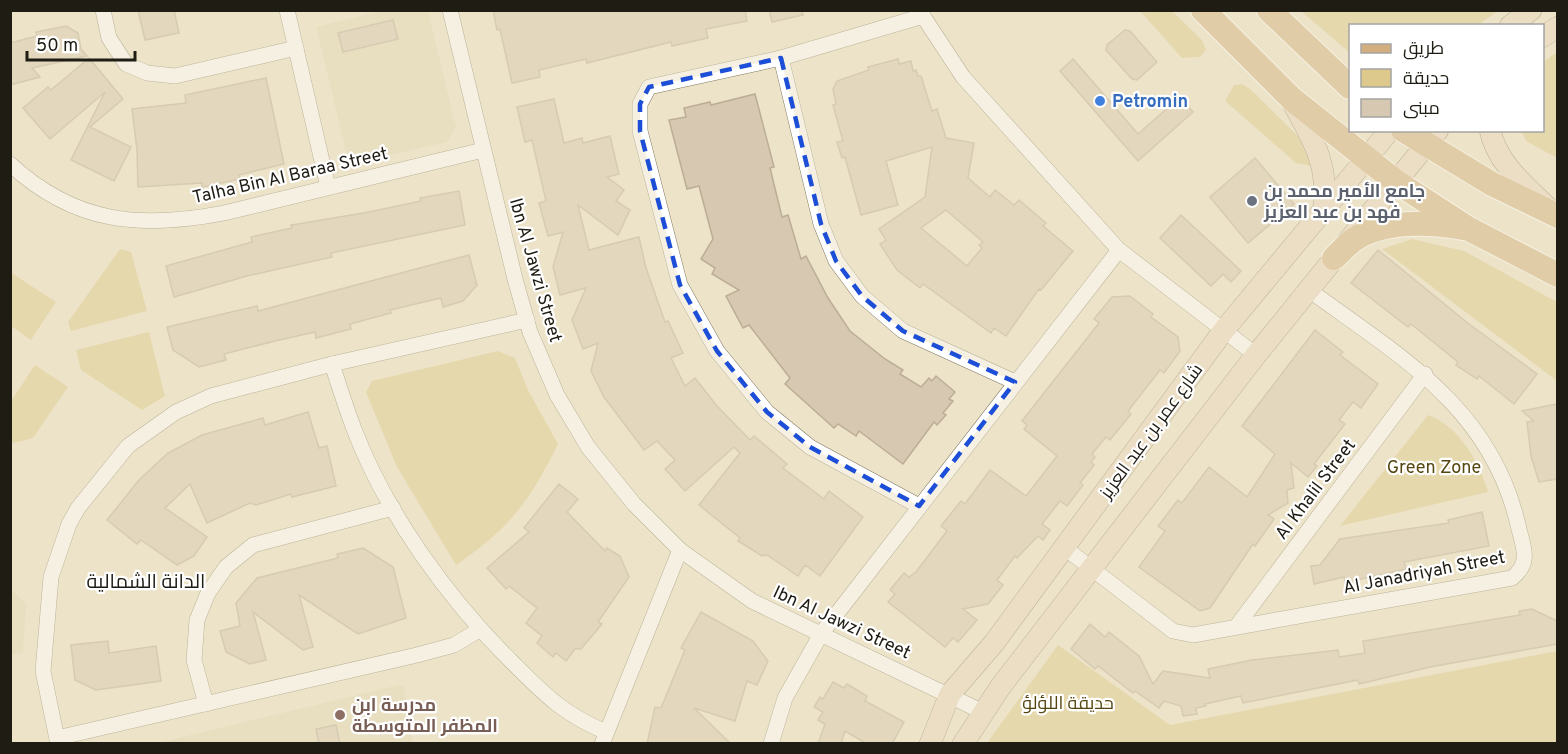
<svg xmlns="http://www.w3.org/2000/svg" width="1568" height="754" font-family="Overpass,Cairo,sans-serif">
<rect width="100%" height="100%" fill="#ece3c9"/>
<g fill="#e2d7b7">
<path d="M382 11H428L456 127 447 142 359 162 347 155 316 27Z"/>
<path d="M10 589 26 604 23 653 11 655Z"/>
<path d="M399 685 404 687 413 743 153 744Z"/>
</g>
<g fill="#dec98c">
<path d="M1140 11H1172L1202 40 1206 50 1200 57 1182 58Z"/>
<path d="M1301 11H1498L1478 25 1350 26V53Z"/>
<path d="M1557 52V158L1526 141 1522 131 1542 130 1543 62Z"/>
<path d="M1242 84 1250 89 1302 140 1312 166 1296 163 1225 101 1234 85Z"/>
<path d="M1412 239 1464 251 1557 302V381L1382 249Z"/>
<path d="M120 249 131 252 147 311 71 331 68 322Z"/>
<path d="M10 272 56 302 31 340 11 326Z"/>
<path d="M149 332 165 396 142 410 81 370 76 350Z"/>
<path d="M498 351 515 358 528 390 558 444C530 501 509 529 456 565L397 467 366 392 372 381Z"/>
<path d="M35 365 68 387 33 438 14 443 11 440V401Z"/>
<path d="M1428 415C1459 426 1479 462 1488 492L1340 526Z"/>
<path d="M1058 645 1170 725 1557 651V743H987Z"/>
</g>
<g fill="#d7c8b1" stroke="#bcad96" stroke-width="1.5" fill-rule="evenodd">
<path d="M138 10H174L179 33 145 40Z"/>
<path d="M493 10H745L747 21 706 29 708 38 672 46 671 42 587 63 586 59 539 70 540 77 512 83 500 29 497 30Z"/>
<path d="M769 10H802L803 15 772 22Z"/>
<path d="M393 20 398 39 343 52 338 33Z"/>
<path d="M66 26 78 33 81 49 87 56 32 68 40 77 10 85V43L37 36 36 32Z"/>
<path d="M1125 30 1130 31 1157 62 1137 80 1132 79 1106 50 1107 45Z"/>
<path d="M89 58 123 99 90 127 131 147 114 181 71 160 105 92 50 139 23 108 48 87 51 90Z"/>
<path d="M898 59 899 64 911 61 913 71 916 70 918 76H921L932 111 937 109 946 138 974 143 968 178 990 197 995 190 1014 205 1019 200 1046 223 1043 226 1073 251 1041 290 1039 289 1006 336 994 328 991 333 923 284 920 288 897 270 880 244 886 240 879 229 925 197 932 147 886 161 898 205 861 215 845 157 842 158 837 142 843 141 833 105 836 104 833 89 837 81 869 70 868 67ZM946 210 983 242 979 245 982 248 967 266 921 228Z"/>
<path d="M1073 59 1138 134 1180 97 1193 112 1138 161 1060 71Z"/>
<path d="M266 78 284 164 239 175 240 179 202 187V183L138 187 137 150 132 109 186 103 185 95Z"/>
<path d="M755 94 774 167 770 168 782 217 788 215 801 259 806 256 828 298 850 331 885 359 903 370 900 374 921 387 929 378 932 381 936 376 955 392 949 399 953 401 943 413 946 415 937 425 934 422 903 464 859 431 856 436 838 424 834 428 785 384 790 378 749 325 743 328 726 296 739 290 712 274 715 268 701 259 713 239 699 186 687 189 669 120 686 117 684 108 710 102 711 105Z"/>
<path d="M554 99 564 143 582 138 583 143 610 136 619 174 607 177 624 190 616 201 630 210 618 235 578 205 589 250 639 237 646 268 665 322 668 321 683 353 671 358 685 386 695 378 717 406 750 440 754 436 787 464 783 468 824 499 829 491 863 517 820 576 805 565 798 576 767 555 762 556 738 541 740 538 699 505 740 453 734 447 685 491 665 469 675 460 657 441 644 450 604 397 591 371 598 343 583 349 572 320 586 288 560 295 553 267 563 232 548 236 539 203 546 201 532 140 525 142 517 107Z"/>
<path d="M1255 158 1294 204 1248 243 1210 197Z"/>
<path d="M459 191 465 225 331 253 332 257 247 276 174 297 166 266 252 242 251 237 292 228 291 225 369 212 421 201 420 198Z"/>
<path d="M1181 215 1241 271 1231 282 1223 274 1211 286 1160 238Z"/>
<path d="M1378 250 1469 324 1537 374 1514 404 1479 376 1477 379 1456 365 1458 362 1411 324 1408 327 1351 283Z"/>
<path d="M469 255 477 285 463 301 443 307 441 298 390 310 391 313 350 324 351 329 316 338 315 332 275 341 224 354 226 360 199 367 173 350 167 327 257 306 258 311Z"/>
<path d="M1130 296 1153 314 1151 317 1178 337 1180 351 1164 373 1160 370 1128 411 1131 414 1110 440 1106 437 1092 454 1095 457 1091 462 1094 465 1080 483 1083 485 1067 506 1060 501 1042 524 1050 530 1043 540 1038 536 1017 558 1015 556 997 580 1003 585 988 604 963 609 977 620 958 642 953 638 945 647 888 602 895 594 890 590 904 573 909 577 916 572 947 531 941 526 961 501 965 504 990 470 1026 496 1057 456 1024 429 1027 425 1022 421 1099 323 1094 319 1112 297Z"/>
<path d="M1315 330 1343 352 1340 355 1378 384 1361 408 1353 402 1339 420 1345 424 1314 464 1317 466 1308 477 1291 463 1294 488 1287 490 1288 503 1268 515 1274 519 1255 546 1253 544 1210 608 1200 611 1139 567 1165 531 1158 526 1178 500 1182 503 1209 467 1247 497 1275 454 1242 426Z"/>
<path d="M1557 404V479L1539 482 1531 456 1527 422 1534 421 1522 411Z"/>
<path d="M308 412 319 448 327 446 336 486 292 497 291 494 256 505 250 503 207 523 190 484 165 508 207 537 194 556 177 565 141 540 137 544 107 520 139 480 168 453 202 435 263 418 265 425Z"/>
<path d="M559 484 578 499 567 512 605 551 607 548 620 556 629 577 598 622 602 624 581 649H575L566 661 556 653 553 657 537 643 542 636 526 623 537 608 509 586 506 589 487 568 529 532 524 528Z"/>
<path d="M1482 512 1489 546 1404 562 1406 569 1361 579 1345 583 1344 577 1314 584 1311 566 1320 565 1340 539 1449 523 1448 520Z"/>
<path d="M363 548 393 567 406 618 358 634 299 595 313 647 303 650 253 612 266 660 250 664 226 652 220 631 240 626 236 603 257 578 338 558 337 554Z"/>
<path d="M1532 609 1557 621V644L1430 667 1359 684 1358 680 1243 703 1241 696 1205 704 1206 706 1196 708 1197 714 1183 716 1181 706 1164 701 1159 708 1135 691 1133 693 1098 666 1095 669 1071 649 1090 624 1105 637 1109 632 1139 656 1153 684 1163 671 1210 678 1208 669 1252 660 1338 650 1339 657 1365 653 1363 641 1520 615 1519 611Z"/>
<path d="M701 612 753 641 768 661 757 685 747 681 735 721 694 708 731 744H647L655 707 661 708 685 650 681 648Z"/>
<path d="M108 641 109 653 156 646 161 681 96 690 75 680 71 645Z"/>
<path d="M833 682 844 688 847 684 867 696 865 701 904 722 892 744H867L845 731 841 744H818L825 724 818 720 823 712 814 707 820 697 823 699Z"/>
<path d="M336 725 340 744H319L316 729Z"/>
</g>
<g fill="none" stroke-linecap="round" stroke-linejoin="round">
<g stroke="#807860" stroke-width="16">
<g id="street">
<path d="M103 10 109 38 126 64 147 73 175 76 296 48"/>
<path d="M287 10 328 187"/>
<path d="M450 10 515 279 530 332 557 395 588 447 634 504 680 550 752 601 983 712"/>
<path d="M919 10 963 77 1119 250 1256 355"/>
<path d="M781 58 821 224 836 261 862 296 903 331 1015 382"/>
<path d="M10 164C75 224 141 229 224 213L483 150"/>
<path d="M332 364C339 386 346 408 354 429 386 513 448 599 512 662 544 694 563 714 606 732"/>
<path d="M919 506 810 447 767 412 717 351 680 285 640 131V104L649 87 781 58 923 16"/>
<path d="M1065 548 1173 631 1193 635 1512 578C1532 562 1523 547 1518 525 1491 407 1399 356 1309 290"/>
<path d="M1236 627 1425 374"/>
<path d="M206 704 194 660 197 620 208 593 226 567 253 545 393 508"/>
<path d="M57 738 417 655 454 645 479 630"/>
<path d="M58 744 43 671 51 577 69 524 78 508 128 446 176 412 211 396 332 364 527 320"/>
<path d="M602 744 680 550"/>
<path d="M771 744 785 698 821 634 1119 250"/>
</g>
</g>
<g stroke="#807860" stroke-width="22">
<g id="secondary">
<path d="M1510 26 1531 10"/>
<path d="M1542 37 1558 27"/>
<path d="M1291 100C1312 138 1329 163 1324 208"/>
<path d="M1490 130C1497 164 1526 186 1549 209"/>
<path d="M930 744 950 694 994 643 1224 330 1390 130"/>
<path d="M963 744 1001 686 1256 355 1438 130"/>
</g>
</g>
<g stroke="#fff" stroke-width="26">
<g id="primary">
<path d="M1203 10 1292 99 1395 181 1469 229 1558 275"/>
<path d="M1269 10 1350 87"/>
<path d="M1403 130 1492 184 1558 216"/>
<path d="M1334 258C1341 252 1347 244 1355 239 1384 220 1430 222 1463 228"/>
</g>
</g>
<use href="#street" stroke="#fff" stroke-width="15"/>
<use href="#secondary" stroke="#e9d7c0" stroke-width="21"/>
<use href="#primary" stroke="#d3af80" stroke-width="24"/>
</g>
<path d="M0 0H1568V754H0ZM781 58 821 224 836 261 862 296 903 331 1015 382 919 506 810 447 767 412 717 351 680 285 640 131V104L649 87Z" fill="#ece3c9" fill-opacity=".55" fill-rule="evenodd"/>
<path fill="none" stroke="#1d4ed8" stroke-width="4.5" stroke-dasharray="12 8" stroke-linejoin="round" d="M781 58 821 224 836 261 862 296 903 331 1015 382 919 506 810 447 767 412 717 351 680 285 640 131V104L649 87Z"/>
<circle fill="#3f7fe0" stroke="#fff" stroke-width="2" cx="1100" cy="101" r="6"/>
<circle fill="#6b7280" stroke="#fff" stroke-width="2" cx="1252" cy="201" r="6"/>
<circle fill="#8d6e63" stroke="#fff" stroke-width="2" cx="340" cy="715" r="6"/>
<g text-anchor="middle" stroke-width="4.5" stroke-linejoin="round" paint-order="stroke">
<g font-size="18" font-weight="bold" fill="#366cbe" stroke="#fff" text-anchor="start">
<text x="1112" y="107">Petromin</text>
</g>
<g font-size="18" fill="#1f1c13" stroke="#fff">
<text transform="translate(290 175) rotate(-13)" y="6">Talha Bin Al Baraa Street</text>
<text transform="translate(536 270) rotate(74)" y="6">Ibn Al Jawzi Street</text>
<text transform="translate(1151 431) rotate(-54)" y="6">شارع عمر بن عبد العزيز</text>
<text transform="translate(1315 489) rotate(-53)" y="6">Al Khalil Street</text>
<text transform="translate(1424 572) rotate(-11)" y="6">Al Janadriyah Street</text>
<text transform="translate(842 622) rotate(25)" y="6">Ibn Al Jawzi Street</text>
</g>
<g font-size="18" font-weight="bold" fill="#5b616d" stroke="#fff" text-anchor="start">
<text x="1264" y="197">جامع الأمير محمد بن<tspan x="1264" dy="21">فهد بن عبد العزيز</tspan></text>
</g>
<g font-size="18" fill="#564611" stroke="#fff">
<text x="1434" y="473">Green Zone</text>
<text x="1068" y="709">حديقة اللؤلؤ</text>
</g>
<g font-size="18" font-weight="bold" fill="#785e54" stroke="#fff" text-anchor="start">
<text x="352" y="711">مدرسة ابن<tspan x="352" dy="21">المظفر المتوسطة</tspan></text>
</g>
<g font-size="20" fill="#1f1c13" stroke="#fff">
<text x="146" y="588">الدانة الشمالية</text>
</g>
</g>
<rect width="1568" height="754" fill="none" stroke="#1f1c13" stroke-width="24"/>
<rect x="1349" y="24" width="195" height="108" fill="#ffffff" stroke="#a5a4a1" stroke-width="1.5"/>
<rect x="1361" y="44" width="30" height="9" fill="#d3af80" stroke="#a5a4a1" stroke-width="1.5"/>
<text x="1403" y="54" font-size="18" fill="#1f1c13">طريق</text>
<rect x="1361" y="69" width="30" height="18" fill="#dec98c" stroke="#a5a4a1" stroke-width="1.5"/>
<text x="1403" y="84" font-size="18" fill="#1f1c13">حديقة</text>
<rect x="1361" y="99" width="30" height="18" fill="#d7c8b1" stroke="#a5a4a1" stroke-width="1.5"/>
<text x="1403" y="114" font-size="18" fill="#1f1c13">مبنى</text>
<path d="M27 51v9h108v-9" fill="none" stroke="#1f1c13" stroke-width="3"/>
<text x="36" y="51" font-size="18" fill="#1f1c13" stroke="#ffffff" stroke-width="4.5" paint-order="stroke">50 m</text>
</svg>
